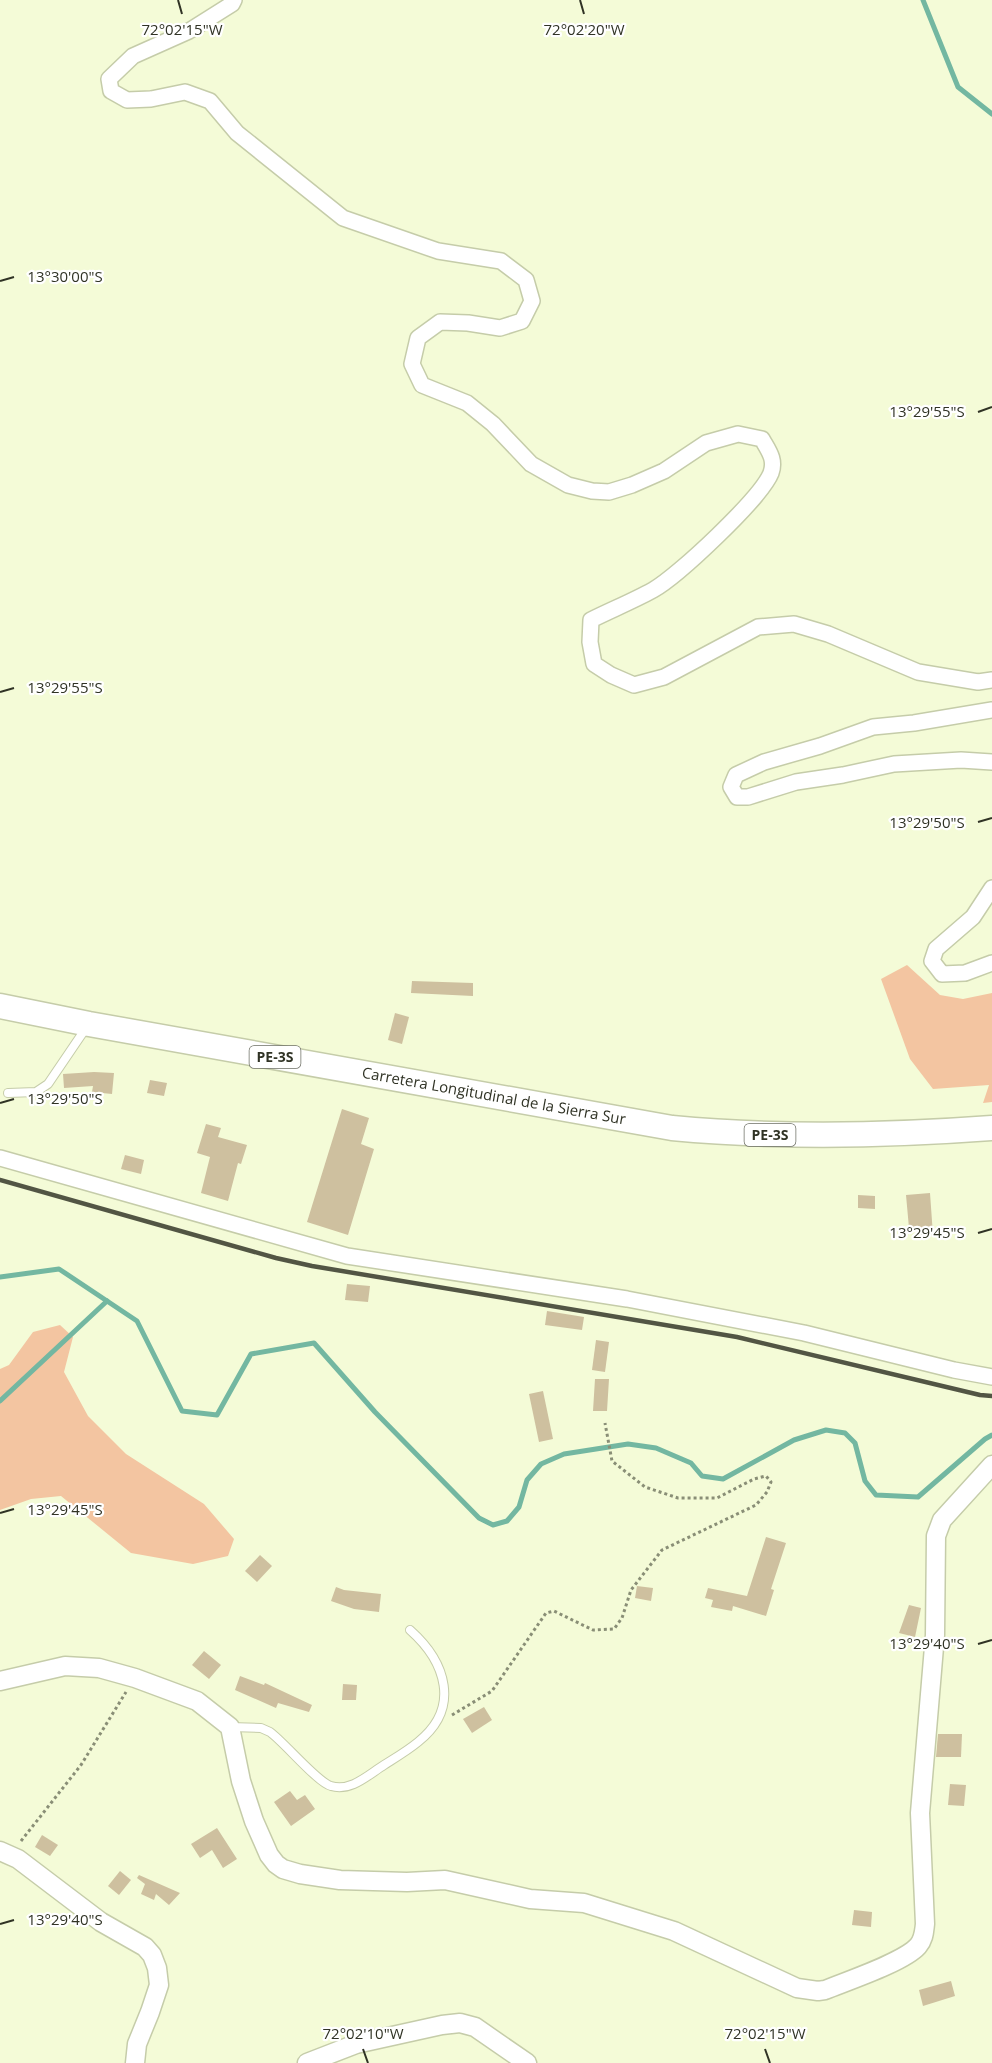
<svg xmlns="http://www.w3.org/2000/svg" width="992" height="2063" font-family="'Open Sans',sans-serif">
<rect width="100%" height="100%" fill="#f4fbd7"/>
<g fill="#f3c5a1">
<path d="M907 965 940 995 963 999 992 993V1102L983 1103 989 1085 933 1089 910 1059 881 979Z"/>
<path d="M60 1325 73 1337 64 1372 88 1416 126 1454 204 1504 234 1539 228 1556 193 1564 131 1553 61 1496 31 1499 0 1510V1369L9 1365 33 1332Z"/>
</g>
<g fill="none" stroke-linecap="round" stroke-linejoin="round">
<g stroke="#73b7a1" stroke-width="5">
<path d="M923 0 958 87 992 114"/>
<path d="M0 1277 59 1269 137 1321 182 1411 217 1415 251 1354 314 1343 375 1412 479 1518 493 1525 507 1521 519 1507 527 1480 541 1464 564 1454 628 1444 656 1448 691 1463 702 1476 723 1479 794 1440 826 1430 845 1433 855 1443 865 1481 876 1495 918 1497 985 1439 992 1435"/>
<path d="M0 1401 107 1301"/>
</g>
</g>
<g fill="#cec09f">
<path d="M412 981 473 983V996L411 993Z"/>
<path d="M395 1013 409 1017 402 1044 388 1040Z"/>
<path d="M94 1072 114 1073 112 1094 92 1092 93 1086 64 1088 63 1074Z"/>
<path d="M150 1080 167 1083 164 1096 147 1093Z"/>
<path d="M342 1109 369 1118 361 1144 374 1149 348 1235 307 1222Z"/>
<path d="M206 1124 221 1128 218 1137 247 1145 241 1164 238 1163 228 1201 201 1193 210 1157 197 1153Z"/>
<path d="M125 1155 144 1160 141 1174 121 1169Z"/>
<path d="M930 1193 933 1235 916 1237V1228H909L906 1195Z"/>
<path d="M858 1195 875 1196V1209L858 1208Z"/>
<path d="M347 1284 370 1286 368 1302 345 1300Z"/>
<path d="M547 1311 584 1317 582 1330 545 1325Z"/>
<path d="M596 1340 609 1342 605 1372 592 1370Z"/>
<path d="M595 1379H609L607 1411H593Z"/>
<path d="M543 1391 553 1439 539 1442 529 1394Z"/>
<path d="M766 1537 786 1543 771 1589 774 1590 766 1616 733 1606 732 1611 711 1607 713 1600 705 1598 708 1588 747 1596Z"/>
<path d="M260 1555 272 1566 257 1582 245 1571Z"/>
<path d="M637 1586 653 1588 651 1601 635 1598Z"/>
<path d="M336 1587 344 1590 381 1594 379 1612 354 1609 331 1601Z"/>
<path d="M909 1605 921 1608 915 1637 899 1633Z"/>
<path d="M204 1651 221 1665 209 1679 192 1665Z"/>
<path d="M240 1676 264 1685 265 1683 312 1705 309 1712 278 1703 276 1708 235 1690Z"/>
<path d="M343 1684 357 1685 356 1700H342Z"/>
<path d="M484 1707 492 1720 472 1733 463 1719Z"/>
<path d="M938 1734H962L961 1757H936Z"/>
<path d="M950 1784 966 1785 964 1806 948 1805Z"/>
<path d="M290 1791 297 1800 305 1795 315 1809 291 1826 274 1802Z"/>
<path d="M217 1828 237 1859 223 1868 212 1850 200 1858 191 1844Z"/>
<path d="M42 1835 58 1845 50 1856 35 1847Z"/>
<path d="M120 1871 131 1880 119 1895 108 1886Z"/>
<path d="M139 1875 180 1893 169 1905 156 1894 154 1900 141 1894 145 1884 137 1878Z"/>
<path d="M854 1910 872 1912 871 1927 852 1925Z"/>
<path d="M951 1981 955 1996 923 2006 919 1990Z"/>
</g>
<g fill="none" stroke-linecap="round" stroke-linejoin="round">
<g stroke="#c5cca9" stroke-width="10">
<g id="service">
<path d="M8 1093 36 1092 48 1084 86 1028"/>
<path d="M230 1727 261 1728 270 1732C284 1742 318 1783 331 1786 351 1792 368 1775 384 1765 395 1758 407 1751 418 1742 461 1708 446 1662 410 1630"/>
</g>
</g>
<g stroke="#c5cca9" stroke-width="18">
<g id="minor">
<path d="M234 0 232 4 189 31 133 56 109 79 111 91 127 100 151 99 185 92 210 101 237 133 343 218 438 251 501 261 526 280 532 301 522 321 500 328 468 323 440 322 418 338 412 364 422 385 467 403 493 424 531 464 568 485 592 491 609 492 632 485 664 471 706 443 738 434 762 439C768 450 776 459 771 473 761 498 678 576 653 590 633 601 611 610 591 620L590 642 594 664 611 675 634 685 664 677 758 627 794 624 828 634 918 672 978 682 992 680"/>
<path d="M992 710 914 723 873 727 820 746 764 762 736 775 731 787 737 797H748L796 782 843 775 894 764 961 760 992 762"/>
<path d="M992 888 973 917 936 949 932 961 942 974 965 973 992 963"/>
<path d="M0 1158 347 1256 627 1299 804 1333 954 1370 992 1377"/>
</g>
</g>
<g stroke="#c5cca9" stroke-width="21">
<g id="tertiary">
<path d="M0 1681 65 1666 99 1668 135 1678 197 1701 230 1727 241 1781 254 1821 269 1855 276 1864 283 1869 300 1874 340 1880 407 1882 445 1880 530 1899 584 1903 674 1931 797 1988 818 1991 825 1990C847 1981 904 1962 918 1946 924 1939 924 1932 925 1924L920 1813 935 1635 936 1536 942 1520 992 1465"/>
<path d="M0 1851 18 1859 101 1922 145 1947 152 1955 157 1968 159 1985 150 2012 137 2044 135 2063"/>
<path d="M307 2063 356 2044 442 2025 460 2023 475 2027 527 2063"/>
</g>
</g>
<g stroke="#c5cca9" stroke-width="27">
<g id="trunk">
<path id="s1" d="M0 1006 89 1024 672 1128C779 1138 885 1136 992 1128"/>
</g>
</g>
<g stroke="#898e76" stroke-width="3" stroke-dasharray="3 3" stroke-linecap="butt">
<path d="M452 1715 492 1691 546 1613 554 1611 593 1630 614 1629 622 1618 631 1590 662 1550 756 1505 767 1492 771 1482 766 1476 754 1479 717 1498H678L645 1487 612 1461 605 1423"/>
<path d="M21 1841 81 1765 126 1692"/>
</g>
<use href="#service" stroke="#fff" stroke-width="8"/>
<use href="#minor" stroke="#fff" stroke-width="15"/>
<use href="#tertiary" stroke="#fff" stroke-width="18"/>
<use href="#trunk" stroke="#fff" stroke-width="24"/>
<path stroke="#525544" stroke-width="4.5" d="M0 1180 276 1258 312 1266 737 1337 980 1395 992 1396"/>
</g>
<path fill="none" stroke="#303325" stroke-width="2" d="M178 0 182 14M580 0 584 14M0 281 14 277M978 412 992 407M0 692 14 688M978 822 992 818M0 1103 14 1099M978 1233 992 1229M0 1513 14 1509M978 1644 992 1640M0 1924 14 1920M363 2049 368 2063M765 2049 770 2063"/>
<g text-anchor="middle" stroke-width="4.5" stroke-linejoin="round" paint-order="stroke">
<g fill="#fff" stroke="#6e7066" stroke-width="1.5">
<rect x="249.5" y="1046" width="51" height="22" rx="4.5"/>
<rect x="744.5" y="1124" width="51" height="22" rx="4.5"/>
</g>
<g font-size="14" font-weight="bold" fill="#303325">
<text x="275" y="1062">PE-3S</text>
<text x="770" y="1140">PE-3S</text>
</g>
<g font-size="15" fill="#303325" stroke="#fff">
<text dy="5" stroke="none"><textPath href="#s1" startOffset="502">Carretera Longitudinal de la Sierra Sur</textPath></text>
</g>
</g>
<g font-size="15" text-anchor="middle" fill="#303325" stroke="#fff" stroke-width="4.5" stroke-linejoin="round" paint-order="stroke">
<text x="182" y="35">72°02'15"W</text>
<text x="584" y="35">72°02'20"W</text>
<text x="65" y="282">13°30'00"S</text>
<text x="927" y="417">13°29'55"S</text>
<text x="65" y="693">13°29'55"S</text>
<text x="927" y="828">13°29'50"S</text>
<text x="65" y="1104">13°29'50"S</text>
<text x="927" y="1238">13°29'45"S</text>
<text x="65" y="1515">13°29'45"S</text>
<text x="927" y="1649">13°29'40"S</text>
<text x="65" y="1925">13°29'40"S</text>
<text x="363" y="2039">72°02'10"W</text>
<text x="765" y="2039">72°02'15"W</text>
</g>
</svg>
